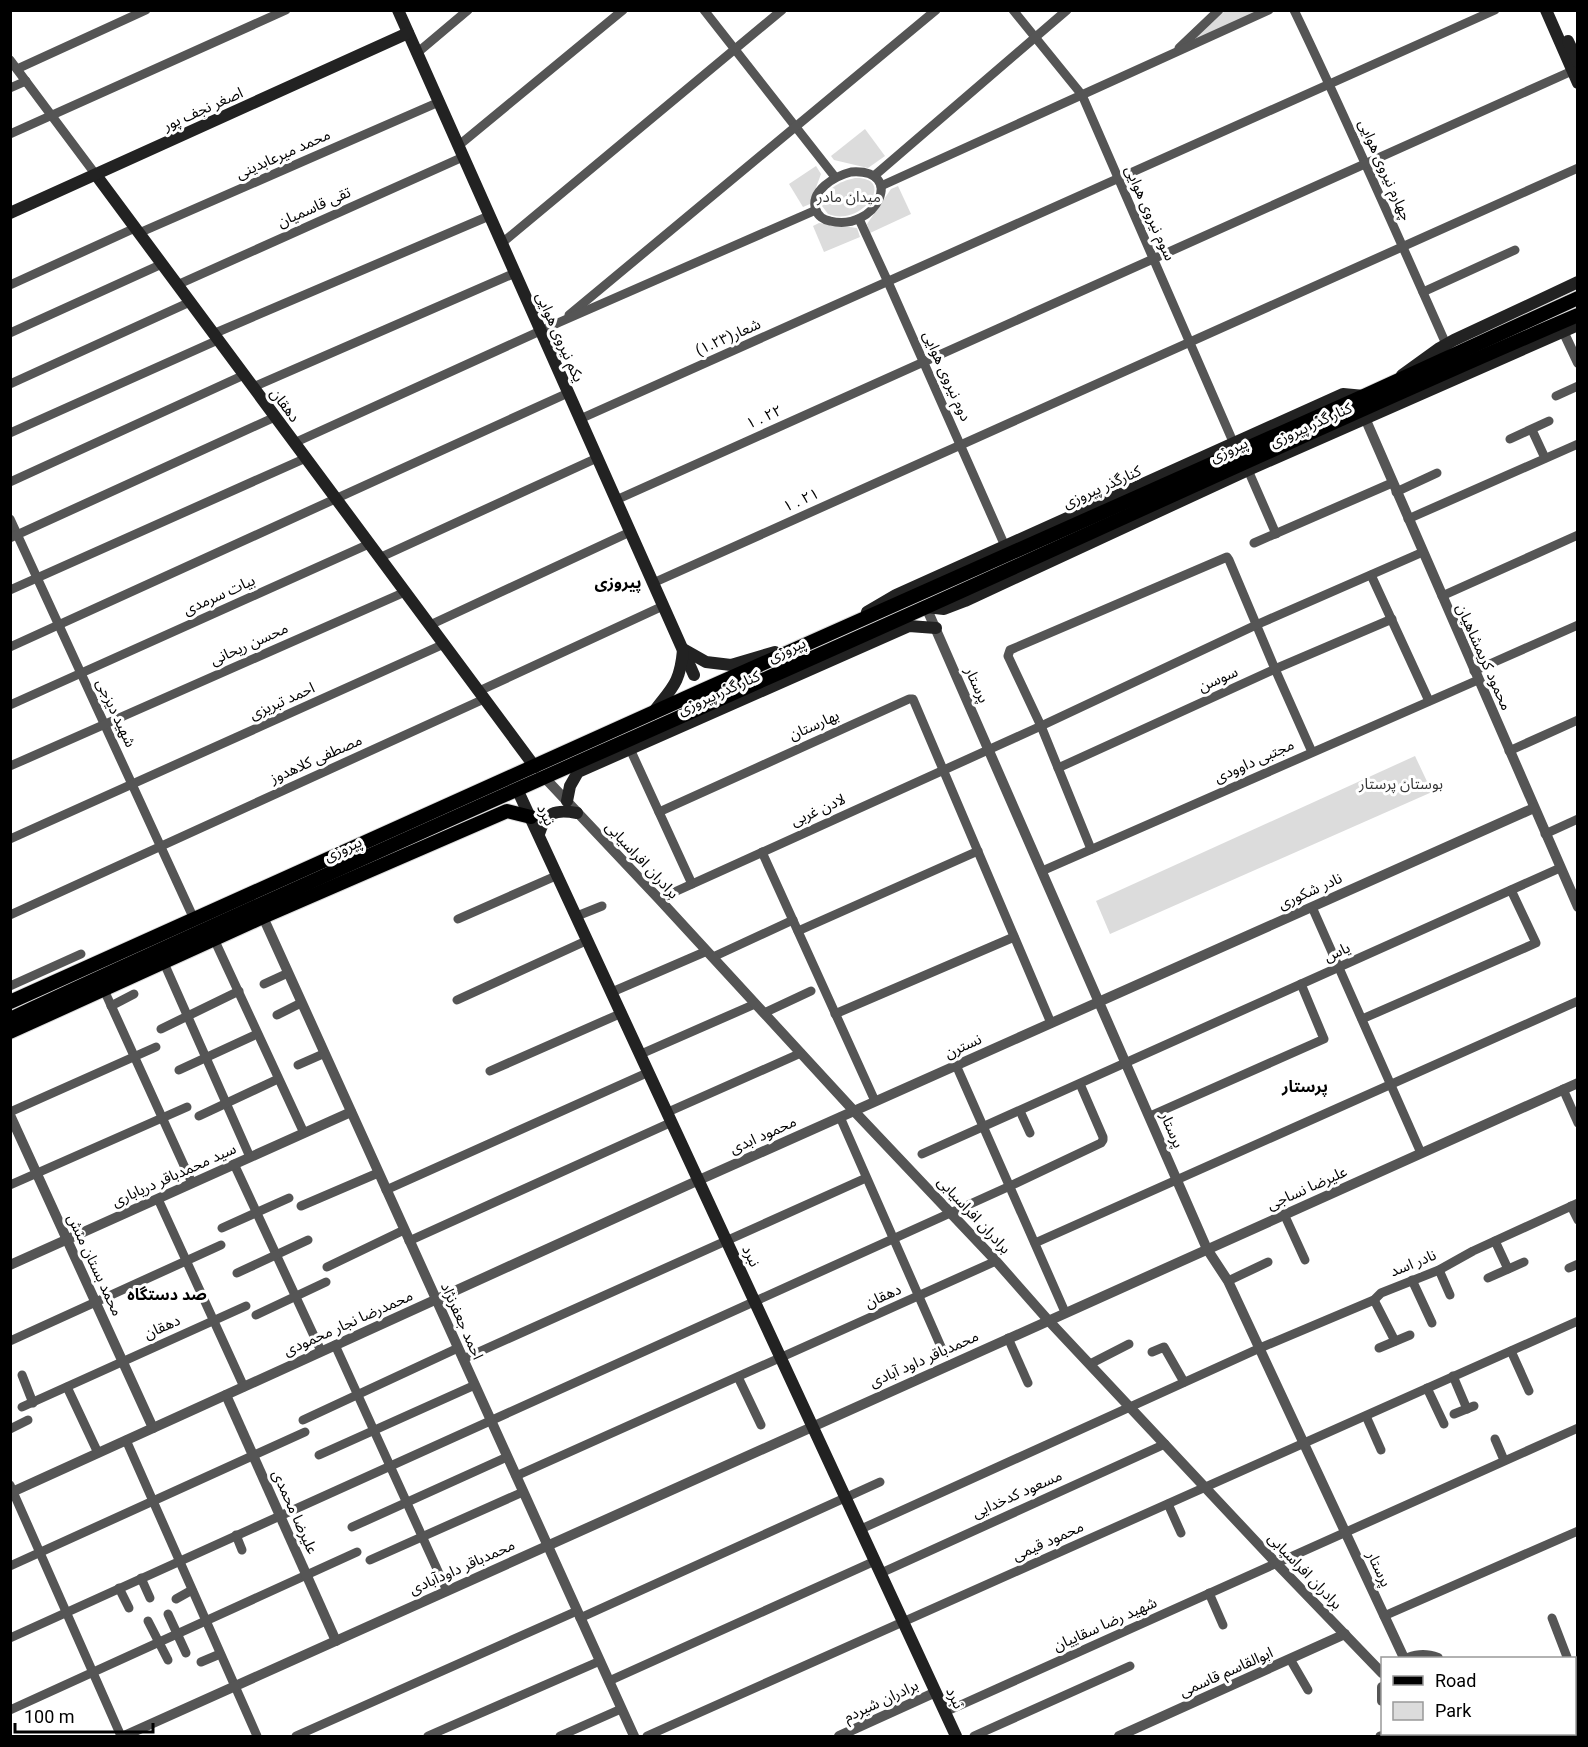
<svg xmlns="http://www.w3.org/2000/svg" width="1588" height="1747" font-family="Roboto,'Noto Sans Arabic',sans-serif">
<rect width="100%" height="100%" fill="#fff"/>
<g fill="#dcdcdc">
<path d="M1225 11H1259L1188 44Z"/>
<path d="M865 129 885 156 868 168 834 160 831 156Z"/>
<path d="M816 166 821 174 810 204 803 207 789 184Z"/>
<path d="M855 178C898 177 861 228 828 214L822 206C823 190 840 181 855 178Z"/>
<path d="M898 186 911 214 870 233 867 224 891 189Z"/>
<path d="M819 223 857 228 860 237 824 252 813 226Z"/>
<path d="M1415 756 1432 792 1110 934 1096 901Z"/>
</g>
<g fill="none" stroke-linecap="round" stroke-linejoin="round">
<g stroke="#dbdbdb" stroke-width="16">
<g id="primary">
<path d="M10 1002 701 691 1364 396 1578 298"/>
<path d="M10 1019C313 878 619 745 924 608 1142 510 1358 409 1578 315"/>
<path d="M10 1032 263 917 507 811 531 817"/>
</g>
</g>
<g stroke="#555" stroke-width="9">
<path d="M704 10 835 177"/>
<path d="M1013 10 1082 95 1234 444"/>
<path d="M1294 10C1347 120 1396 232 1446 344"/>
<path d="M1179 48 1219 10"/>
<path d="M417 53 468 10"/>
<path d="M10 60 96 175"/>
<path d="M17 69 146 10"/>
<path d="M10 88 26 81"/>
<path d="M10 134 286 10"/>
<path d="M458 146 623 10"/>
<path d="M851 172C907 168 876 233 830 221 824 220 818 216 816 210 809 191 835 176 851 172Z"/>
<path d="M874 176 1067 10"/>
<path d="M881 186 1269 10"/>
<path d="M859 219 888 282 1005 546"/>
<path d="M139 233 439 102"/>
<path d="M502 243 782 10"/>
<path d="M10 285 135 228"/>
<path d="M177 285 463 157"/>
<path d="M1423 292 1515 250"/>
<path d="M569 315 936 10"/>
<path d="M10 333 162 264"/>
<path d="M213 334 489 216"/>
<path d="M10 384 190 302"/>
<path d="M253 387 515 273"/>
<path d="M1556 396 1578 386"/>
<path d="M580 419 1495 10"/>
<path d="M1532 430 1545 458"/>
<path d="M10 433 218 340"/>
<path d="M1510 439 1549 421"/>
<path d="M294 443 560 322 816 210"/>
<path d="M1248 470 1276 534"/>
<path d="M10 482 244 375"/>
<path d="M1396 492 1437 473"/>
<path d="M616 500 1572 71"/>
<path d="M10 519 194 919"/>
<path d="M1408 519 1578 444"/>
<path d="M10 538 275 417"/>
<path d="M1254 543 1392 483"/>
<path d="M379 558 597 458"/>
<path d="M1371 575 1429 701"/>
<path d="M653 583 1578 168"/>
<path d="M10 590 306 458"/>
<path d="M1442 596 1578 535"/>
<path d="M430 625 630 532"/>
<path d="M10 647 568 393"/>
<path d="M1474 671 1578 625"/>
<path d="M479 691 663 606"/>
<path d="M10 705 369 544"/>
<path d="M630 749 692 884"/>
<path d="M1509 751 1578 720"/>
<path d="M10 766 405 592"/>
<path d="M1058 768 1275 669 1392 619"/>
<path d="M659 812 909 699H913L1051 1023"/>
<path d="M1545 834 1578 819"/>
<path d="M10 839 444 644"/>
<path d="M1091 849 1041 726 1008 656 1010 650 1227 557 1229 560 1275 669 1312 752"/>
<path d="M762 852 875 1101"/>
<path d="M1042 871 1478 680"/>
<path d="M659 899 1041 726 1256 625 1423 552"/>
<path d="M1312 907 1421 1153"/>
<path d="M10 915 484 699"/>
<path d="M577 916 602 906"/>
<path d="M458 919 558 875"/>
<path d="M798 931 978 851"/>
<path d="M214 939 304 1133"/>
<path d="M713 957 793 920"/>
<path d="M164 963 250 1157"/>
<path d="M264 984 288 973"/>
<path d="M10 986 81 954"/>
<path d="M104 990 192 1183"/>
<path d="M612 992 707 951"/>
<path d="M457 1000 588 940"/>
<path d="M111 1006 134 994"/>
<path d="M764 1013 811 991"/>
<path d="M835 1014 1014 937"/>
<path d="M277 1015 301 1003"/>
<path d="M1362 1019 1536 943 1511 890"/>
<path d="M161 1029 239 991"/>
<path d="M641 1054 755 1004"/>
<path d="M298 1065 323 1054"/>
<path d="M956 1065 1065 1312"/>
<path d="M179 1070 257 1034"/>
<path d="M490 1071 622 1013"/>
<path d="M1563 1089 1578 1123"/>
<path d="M1020 1111 1030 1133"/>
<path d="M10 1112 156 1047"/>
<path d="M668 1112 801 1053"/>
<path d="M199 1116 278 1079"/>
<path d="M1150 1116 1324 1039 1301 984"/>
<path d="M840 1117 942 1349"/>
<path d="M922 1154 1560 868"/>
<path d="M234 1164 321 1351"/>
<path d="M10 1185 187 1107"/>
<path d="M386 1190 649 1072"/>
<path d="M158 1199 244 1387"/>
<path d="M301 1206 378 1173"/>
<path d="M1571 1206 1578 1220"/>
<path d="M1284 1214 1305 1260"/>
<path d="M222 1228 289 1198"/>
<path d="M409 1241 672 1122"/>
<path d="M1495 1241 1508 1269"/>
<path d="M1035 1243 1578 1001"/>
<path d="M327 1267 404 1230"/>
<path d="M1569 1268 1578 1264"/>
<path d="M1439 1270 1450 1295"/>
<path d="M237 1273 308 1240"/>
<path d="M1488 1278 1524 1262"/>
<path d="M1412 1280 1432 1323"/>
<path d="M1228 1281 1268 1262"/>
<path d="M1374 1300 1395 1341"/>
<path d="M256 1315 326 1282"/>
<path d="M1008 1338 1028 1383"/>
<path d="M10 1341 221 1245"/>
<path d="M335 1345 447 1591"/>
<path d="M1379 1348 1410 1335"/>
<path d="M1511 1351 1529 1391"/>
<path d="M1152 1352 1164 1347 1184 1382"/>
<path d="M463 1359 866 1178"/>
<path d="M1090 1364 1129 1344"/>
<path d="M22 1375 33 1403"/>
<path d="M1453 1376 1467 1409"/>
<path d="M738 1377 761 1425"/>
<path d="M67 1387 98 1453"/>
<path d="M1427 1388 1444 1424"/>
<path d="M22 1407 246 1306"/>
<path d="M1454 1414 1474 1406"/>
<path d="M1366 1416 1381 1450"/>
<path d="M303 1420 458 1348"/>
<path d="M10 1429 28 1420"/>
<path d="M1495 1439 1504 1460"/>
<path d="M126 1440 257 1736"/>
<path d="M319 1455 475 1385"/>
<path d="M516 1476 996 1261"/>
<path d="M10 1485 121 1736"/>
<path d="M1168 1504 1181 1533"/>
<path d="M352 1527 507 1457"/>
<path d="M861 1529 1260 1348 1374 1300 1381 1293 1439 1270 1473 1251 1578 1203"/>
<path d="M236 1535 242 1550"/>
<path d="M370 1560 523 1492"/>
<path d="M10 1566 305 1432"/>
<path d="M881 1573 1165 1444"/>
<path d="M141 1578 150 1598"/>
<path d="M119 1588 129 1608"/>
<path d="M1209 1593 1223 1625"/>
<path d="M176 1599 192 1590"/>
<path d="M168 1614 186 1653"/>
<path d="M1384 1616 1578 1531"/>
<path d="M580 1618 880 1482"/>
<path d="M1552 1618 1567 1657"/>
<path d="M148 1621 168 1660"/>
<path d="M10 1638 1010 1186 1101 1143 1103 1140V1137L1080 1084"/>
<path d="M1290 1659 1308 1690"/>
<path d="M201 1662 220 1654"/>
<path d="M609 1681 875 1561"/>
<path d="M10 1710 357 1552"/>
<path d="M945 1712 1578 1428"/>
<path d="M296 1736 577 1611"/>
<path d="M428 1736 600 1661"/>
<path d="M560 1736 621 1709"/>
<path d="M647 1736 1578 1321"/>
<path d="M974 1736 1130 1666"/>
<path d="M1380 1736 1387 1734"/>
</g>
<g stroke="#555" stroke-width="10">
<path d="M1563 331 1578 363"/>
<path d="M1365 418 1578 907"/>
<path d="M926 607 1207 1249 1228 1281 1404 1658"/>
<path d="M544 777 659 899 854 1111 996 1261 1048 1320 1276 1563 1382 1673"/>
<path d="M263 917 634 1736"/>
<path d="M10 1115 153 1428"/>
<path d="M10 1265 351 1112"/>
<path d="M226 1395 336 1641"/>
<path d="M10 1493 699 1180 1534 808"/>
<path d="M1408 1658C1419 1654 1427 1654 1438 1658"/>
<path d="M1382 1687V1701"/>
<path d="M1394 1734 1396 1736"/>
<path d="M1481 1734 1482 1736"/>
<path d="M124 1736 1578 1083"/>
<path d="M839 1736 936 1692"/>
<path d="M1119 1736 1345 1634"/>
</g>
<g stroke="#222" stroke-width="12">
<path d="M398 10 694 675"/>
<path d="M1546 10 1578 83"/>
<path d="M1568 41 1578 62"/>
<path d="M96 175 535 767"/>
<path d="M10 213 408 33"/>
<path d="M1402 375 1438 349 1454 340 1578 282"/>
<path d="M926 607 944 609 965 601 1248 470 1578 325"/>
<path d="M867 612 896 595 1343 394 1364 396"/>
<path d="M683 649 706 662 731 665 775 652"/>
<path d="M652 714C671 688 680 685 683 650"/>
<path d="M517 789 956 1736"/>
<path d="M567 801 570 786 578 772 909 626 936 628"/>
<path d="M539 834C546 812 555 809 577 813"/>
</g>
<use href="#primary" stroke="#000" stroke-width="14"/>
</g>
<g text-anchor="middle" stroke-width="6" stroke-linejoin="round" paint-order="stroke">
<g font-size="15" fill="#000" stroke="#fff">
<text transform="translate(203 109) rotate(-24)" y="5">اصغر نجف پور</text>
<text transform="translate(283 154) rotate(-24)" y="5">محمد میرعابدینی</text>
<text transform="translate(1385 170) rotate(66)" y="5">چهارم نیروی هوایی</text>
<text transform="translate(314 207) rotate(-24)" y="5">تقی قاسمیان</text>
<text transform="translate(1150 213) rotate(66)" y="5">سوم نیروی هوایی</text>
<text transform="translate(560 337) rotate(66)" y="5">یکم نیروی هوایی</text>
<text transform="translate(728 337) rotate(-24)" y="5">شعار(۱.۲۳)</text>
<text transform="translate(947 376) rotate(66)" y="5">دوم نیروی هوایی</text>
<text transform="translate(285 405) rotate(53)" y="5">دهقان</text>
<text transform="translate(764 417) rotate(-24)" y="5">۱ . ۲۲</text>
<text transform="translate(1311 425) rotate(-24)" y="5">کنار گذر پیروزی</text>
<text transform="translate(1229 450) rotate(-24)" y="5">پیروزی</text>
<text transform="translate(1102 487) rotate(-24)" y="5">کنارگذر پیروزی</text>
<text transform="translate(801 500) rotate(-24)" y="5">۱ . ۲۱</text>
<text transform="translate(219 595) rotate(-24)" y="5">بیات سرمدی</text>
<text transform="translate(249 644) rotate(-24)" y="5">محسن ریحانی</text>
<text transform="translate(787 650) rotate(-24)" y="5">پیروزی</text>
<text transform="translate(1484 657) rotate(66)" y="5">محمود کریمشاهیان</text>
<text transform="translate(1218 679) rotate(-24)" y="5">سوسن</text>
<text transform="translate(977 685) rotate(66)" y="5">پرستار</text>
<text transform="translate(719 693) rotate(-24)" y="5">کنار گذر پیروزی</text>
<text transform="translate(282 701) rotate(-24)" y="5">احمد تبریزی</text>
<text transform="translate(116 713) rotate(65)" y="5">شهید دیزجی</text>
<text transform="translate(814 725) rotate(-24)" y="5">بهارستان</text>
<text transform="translate(316 759) rotate(-24)" y="5">مصطفی کلاهدوز</text>
<text transform="translate(1254 761) rotate(-24)" y="5">مجتبی داوودی</text>
<text transform="translate(818 810) rotate(-24)" y="5">لادن غربی</text>
<text transform="translate(546 815) rotate(65)" y="5">نبرد</text>
<text transform="translate(343 849) rotate(-24)" y="5">پیروزی</text>
<text transform="translate(642 860) rotate(47)" y="5">برادران افراسیابی</text>
<text transform="translate(1310 891) rotate(-24)" y="5">نادر شکوری</text>
<text transform="translate(1337 952) rotate(-24)" y="5">یاس</text>
<text transform="translate(963 1046) rotate(-24)" y="5">نسترن</text>
<text transform="translate(1172 1130) rotate(67)" y="5">پرستار</text>
<text transform="translate(763 1135) rotate(-24)" y="5">محمود ابدی</text>
<text transform="translate(174 1175) rotate(-24)" y="5">سید محمدباقر دریاباری</text>
<text transform="translate(1307 1188) rotate(-24)" y="5">علیرضا نساجی</text>
<text transform="translate(974 1215) rotate(47)" y="5">برادران افراسیابی</text>
<text transform="translate(751 1256) rotate(65)" y="5">نبرد</text>
<text transform="translate(1413 1263) rotate(-22)" y="5">نادر اسد</text>
<text transform="translate(95 1265) rotate(65)" y="5">محمد بستان منش</text>
<text transform="translate(883 1296) rotate(-24)" y="5">دهقان</text>
<text transform="translate(462 1321) rotate(66)" y="5">احمد جعفرنژاد</text>
<text transform="translate(348 1323) rotate(-24)" y="5">محمدرضا نجار محمودی</text>
<text transform="translate(162 1327) rotate(-24)" y="5">دهقان</text>
<text transform="translate(924 1359) rotate(-24)" y="5">محمدباقر داود آبادی</text>
<text transform="translate(1017 1494) rotate(-24)" y="5">مسعود کدخدایی</text>
<text transform="translate(295 1512) rotate(66)" y="5">علیرضا محمدی</text>
<text transform="translate(1048 1541) rotate(-24)" y="5">محمود قیمی</text>
<text transform="translate(462 1567) rotate(-24)" y="5">محمدباقر داودآبادی</text>
<text transform="translate(1379 1569) rotate(65)" y="5">پرستار</text>
<text transform="translate(1305 1571) rotate(46)" y="5">برادران افراسیابی</text>
<text transform="translate(1105 1624) rotate(-24)" y="5">شهید رضا سقاییان</text>
<text transform="translate(1226 1672) rotate(-24)" y="5">ابوالقاسم قاسمی</text>
<text transform="translate(955 1698) rotate(65)" y="5">نبرد</text>
<text transform="translate(881 1701) rotate(-25)" y="5">برادران شیردم</text>
</g>
<g font-size="15" fill="#333" stroke="#fff">
<text x="849" y="202">میدان مادر</text>
<text x="1401" y="789">بوستان پرستار</text>
</g>
<g font-size="16" font-weight="bold" fill="#000" stroke="#fff">
<text x="618" y="588">پیروزی</text>
<text x="1305" y="1092">پرستار</text>
<text x="167" y="1300">صد دستگاه</text>
</g>
</g>
<rect width="1588" height="1747" fill="none" stroke="#000000" stroke-width="24"/>
<rect x="1381" y="1657" width="195" height="78" fill="#ffffff" stroke="#999999" stroke-width="1.5"/>
<rect x="1393" y="1676" width="30" height="9" fill="#000000" stroke="#999999" stroke-width="1.5"/>
<text x="1435" y="1687" font-size="18" fill="#000000">Road</text>
<rect x="1393" y="1702" width="30" height="18" fill="#dcdcdc" stroke="#999999" stroke-width="1.5"/>
<text x="1435" y="1717" font-size="18" fill="#000000">Park</text>
<path d="M15 1723v9h138v-9" fill="none" stroke="#000000" stroke-width="3"/>
<text x="24" y="1723" font-size="18" fill="#000000" stroke="#ffffff" stroke-width="4.5" paint-order="stroke">100 m</text>
</svg>
